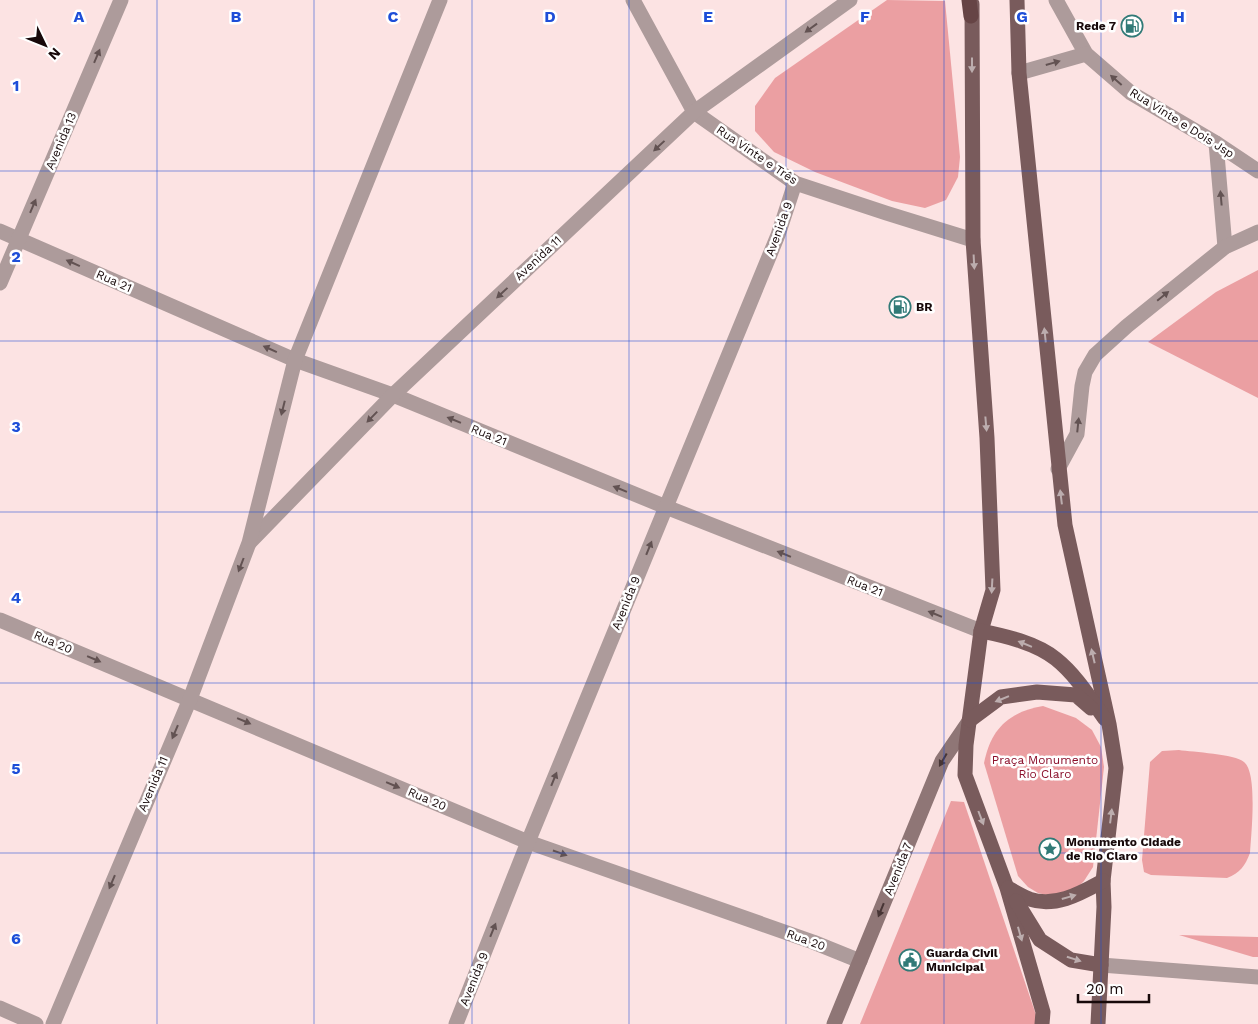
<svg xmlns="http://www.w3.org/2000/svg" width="1258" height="1024" font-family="'Work Sans',sans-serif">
<rect width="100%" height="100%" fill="#fce3e3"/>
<g fill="#eb9fa2">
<path d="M887 0 945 1 960 157 958 177 946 200 925 208 892 201 815 172 774 152 755 131V106L775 78Z"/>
<path d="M1258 270V398L1148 342 1216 292Z"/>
<path d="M1043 706 1076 718 1092 730 1101 747 1104 767 1093 867 1084 881 1076 889 1051 896 1038 893 1028 887 1018 876 984 763C991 728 1009 712 1043 706Z"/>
<path d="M1179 750C1193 752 1235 754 1244 762 1258 773 1251 835 1250 853 1245 866 1240 873 1227 878L1151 875 1144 872 1142 860 1150 762 1162 751Z"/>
<path d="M951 801 964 802 1036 1015V1024H860Z"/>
<path d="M1179 935 1258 937V957H1253Z"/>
</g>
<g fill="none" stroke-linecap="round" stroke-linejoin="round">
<g stroke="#ad9b9b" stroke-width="15">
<path d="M633 0 694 112 795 183 886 213 973 240"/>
<path d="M1056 0 1086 54 1131 93 1216 143 1258 171"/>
<path d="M1019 73 1086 54"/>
<path d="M1216 143 1225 247"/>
<path d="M0 231 295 360 393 395 666 507 981 631"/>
<path d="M0 283 121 0"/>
<path d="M1058 469 1077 434 1082 386 1085 372 1095 355 1127 326 1225 247 1258 232"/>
<path d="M250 542 393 395 694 112 850 0"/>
<path d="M0 620 528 842 813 942 860 961"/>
<path d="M1101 965 1258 977"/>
<path d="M0 1008 36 1024"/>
<path d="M53 1024 190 699 249 543 295 360 440 0"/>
<path d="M456 1024 528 842 778 235 795 183"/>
</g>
<path stroke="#8f7676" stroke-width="15" d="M834 1024 942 761 970 720"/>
<g stroke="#795b5c" stroke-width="15">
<path d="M1017 0 1019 73 1065 525 1109 724 1116 768 1103 881 1104 907 1098 1024"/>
<path d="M972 4 973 240 987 438 993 590 981 631 966 745 965 775 1007 888 1043 1012 1042 1024"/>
<path d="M981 631C1006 636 1036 643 1056 659 1076 675 1090 698 1105 719"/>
<path d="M970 720 1001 697 1037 692 1076 695 1091 708"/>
<path d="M1008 888C1015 892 1022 896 1029 899 1056 908 1081 893 1103 881"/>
<path d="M1016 901 1040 940 1071 960 1101 965"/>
</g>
<path stroke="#664445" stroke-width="15" d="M969 0 971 16"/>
</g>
<defs><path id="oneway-solid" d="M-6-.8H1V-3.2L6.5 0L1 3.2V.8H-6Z" transform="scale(1.25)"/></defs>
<g fill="#625252">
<use href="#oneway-solid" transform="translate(811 28) rotate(144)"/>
<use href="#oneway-solid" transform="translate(97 56) rotate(-67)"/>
<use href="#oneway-solid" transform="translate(1053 63) rotate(-16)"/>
<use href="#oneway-solid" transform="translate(1116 80) rotate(-139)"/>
<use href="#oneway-solid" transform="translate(659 146) rotate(137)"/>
<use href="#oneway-solid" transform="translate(1221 198) rotate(-95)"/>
<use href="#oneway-solid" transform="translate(33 206) rotate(-67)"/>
<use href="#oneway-solid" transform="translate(73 263) rotate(-156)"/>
<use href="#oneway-solid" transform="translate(502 293) rotate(137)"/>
<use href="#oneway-solid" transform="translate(1163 296) rotate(-39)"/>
<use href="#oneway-solid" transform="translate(270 349) rotate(-156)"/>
<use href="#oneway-solid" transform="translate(283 408) rotate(104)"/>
<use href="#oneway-solid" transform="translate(372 417) rotate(134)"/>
<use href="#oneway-solid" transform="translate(454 420) rotate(-158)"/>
<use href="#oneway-solid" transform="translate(1078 425) rotate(-84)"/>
<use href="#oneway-solid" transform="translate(620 489) rotate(-158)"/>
<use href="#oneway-solid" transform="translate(649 548) rotate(-68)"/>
<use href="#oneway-solid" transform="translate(784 554) rotate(-158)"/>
<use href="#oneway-solid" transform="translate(241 565) rotate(111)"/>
<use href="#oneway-solid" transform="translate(935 614) rotate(-158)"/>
<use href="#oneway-solid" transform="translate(94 659) rotate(23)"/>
<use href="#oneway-solid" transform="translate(244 721) rotate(23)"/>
<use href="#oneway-solid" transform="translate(175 732) rotate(113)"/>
<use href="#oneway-solid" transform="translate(554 779) rotate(-68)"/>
<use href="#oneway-solid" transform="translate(393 785) rotate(23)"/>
<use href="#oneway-solid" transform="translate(560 853) rotate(19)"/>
<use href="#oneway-solid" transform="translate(112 882) rotate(113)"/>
<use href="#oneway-solid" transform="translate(493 930) rotate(-68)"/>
</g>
<g fill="#bcadae">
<use href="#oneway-solid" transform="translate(972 65) rotate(90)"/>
<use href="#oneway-solid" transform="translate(974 262) rotate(87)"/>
<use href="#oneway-solid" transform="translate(1045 335) rotate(-96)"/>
<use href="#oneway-solid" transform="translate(986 424) rotate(85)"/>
<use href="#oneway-solid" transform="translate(1061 497) rotate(-97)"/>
<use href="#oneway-solid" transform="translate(992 586) rotate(93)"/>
<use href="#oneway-solid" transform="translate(1025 644) rotate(-158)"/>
<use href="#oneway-solid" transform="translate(1093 656) rotate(-103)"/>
<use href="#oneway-solid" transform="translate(1002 699) rotate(158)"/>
<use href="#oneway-solid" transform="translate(1111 816) rotate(-83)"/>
<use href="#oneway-solid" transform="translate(981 818) rotate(69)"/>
<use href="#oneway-solid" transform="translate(1069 897) rotate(-16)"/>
<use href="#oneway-solid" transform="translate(1020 934) rotate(74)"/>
<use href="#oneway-solid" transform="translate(1074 959) rotate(18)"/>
</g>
<g fill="#473535">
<use href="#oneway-solid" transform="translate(943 760) rotate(120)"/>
<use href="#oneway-solid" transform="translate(881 910) rotate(112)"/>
</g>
<path fill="none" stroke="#1d4ed8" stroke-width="1" stroke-opacity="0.55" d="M157 0V1024M314 0V1024M472 0V1024M629 0V1024M786 0V1024M944 0V1024M1101 0V1024M0 171H1258M0 341H1258M0 512H1258M0 683H1258M0 853H1258"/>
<defs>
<g id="fuel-ring" transform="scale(1.125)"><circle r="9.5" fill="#fff" stroke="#317a77" stroke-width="1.5"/><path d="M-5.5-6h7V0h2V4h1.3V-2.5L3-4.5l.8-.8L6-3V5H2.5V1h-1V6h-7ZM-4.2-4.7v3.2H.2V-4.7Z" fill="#317a77"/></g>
<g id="sight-ring" transform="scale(1.125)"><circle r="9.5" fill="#fff" stroke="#317a77" stroke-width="1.5"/><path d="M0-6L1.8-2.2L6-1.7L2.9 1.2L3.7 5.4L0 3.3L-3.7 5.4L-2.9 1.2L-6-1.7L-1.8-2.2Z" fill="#317a77"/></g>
<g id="civic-ring" transform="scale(1.125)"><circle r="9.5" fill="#fff" stroke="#317a77" stroke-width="1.5"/><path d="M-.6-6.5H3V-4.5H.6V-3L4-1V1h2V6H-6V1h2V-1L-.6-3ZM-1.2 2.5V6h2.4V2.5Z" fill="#317a77"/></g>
</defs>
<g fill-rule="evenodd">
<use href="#fuel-ring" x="1132" y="26"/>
<use href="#fuel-ring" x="900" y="307"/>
<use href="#sight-ring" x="1050" y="849"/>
<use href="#civic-ring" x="910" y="960"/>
</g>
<g text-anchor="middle" stroke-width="5" stroke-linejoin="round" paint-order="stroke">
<g font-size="12" font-weight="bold" fill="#17090a" stroke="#fff" text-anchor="start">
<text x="1116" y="30" text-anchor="end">Rede 7</text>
<text x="916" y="311">BR</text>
<text x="1066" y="846">Monumento Cidade<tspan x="1066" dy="14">de Rio Claro</tspan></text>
<text x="926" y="957">Guarda Civil<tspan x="926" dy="14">Municipal</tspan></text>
</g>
<g font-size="12" fill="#17090a" stroke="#fff">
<text transform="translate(1182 123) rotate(32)" y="4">Rua Vinte e Dois Jsp</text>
<text transform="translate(61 141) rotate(-67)" y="4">Avenida 13</text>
<text transform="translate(757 155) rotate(34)" y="4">Rua Vinte e Três</text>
<text transform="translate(779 229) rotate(-70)" y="4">Avenida 9</text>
<text transform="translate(538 258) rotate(-43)" y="4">Avenida 11</text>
<text transform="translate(114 281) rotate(24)" y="4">Rua 21</text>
<text transform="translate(489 435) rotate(22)" y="4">Rua 21</text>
<text transform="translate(865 586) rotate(22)" y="4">Rua 21</text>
<text transform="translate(626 603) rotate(-68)" y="4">Avenida 9</text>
<text transform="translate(53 642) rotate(23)" y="4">Rua 20</text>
<text transform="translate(153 784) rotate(-67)" y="4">Avenida 11</text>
<text transform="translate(427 799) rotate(23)" y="4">Rua 20</text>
<text transform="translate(898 869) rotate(-68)" y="4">Avenida 7</text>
<text transform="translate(806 940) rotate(20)" y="4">Rua 20</text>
<text transform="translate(474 979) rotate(-68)" y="4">Avenida 9</text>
</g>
<g font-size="12" fill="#8a0e2a" stroke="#fff">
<text x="1045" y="764">Praça Monumento<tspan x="1045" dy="14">Rio Claro</tspan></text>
</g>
</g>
<g font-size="16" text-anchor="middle" font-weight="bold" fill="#1d4ed8" stroke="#fff" stroke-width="5" stroke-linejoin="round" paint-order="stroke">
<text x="79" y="22">A</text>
<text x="236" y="22">B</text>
<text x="393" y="22">C</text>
<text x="550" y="22">D</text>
<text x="708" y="22">E</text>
<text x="865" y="22">F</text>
<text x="1022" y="22">G</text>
<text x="1179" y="22">H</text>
<text x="16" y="91">1</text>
<text x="16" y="262">2</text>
<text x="16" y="432">3</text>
<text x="16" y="603">4</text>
<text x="16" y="774">5</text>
<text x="16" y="944">6</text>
</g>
<g transform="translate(45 45) rotate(133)" stroke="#ffffff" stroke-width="4" paint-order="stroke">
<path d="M0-4L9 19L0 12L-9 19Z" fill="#17090a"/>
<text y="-8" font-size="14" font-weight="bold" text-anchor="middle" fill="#17090a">N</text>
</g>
<path d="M1078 994v8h71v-8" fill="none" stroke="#17090a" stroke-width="2.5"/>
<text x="1086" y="994" font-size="15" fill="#17090a" stroke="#ffffff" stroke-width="4" paint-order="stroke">20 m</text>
</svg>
